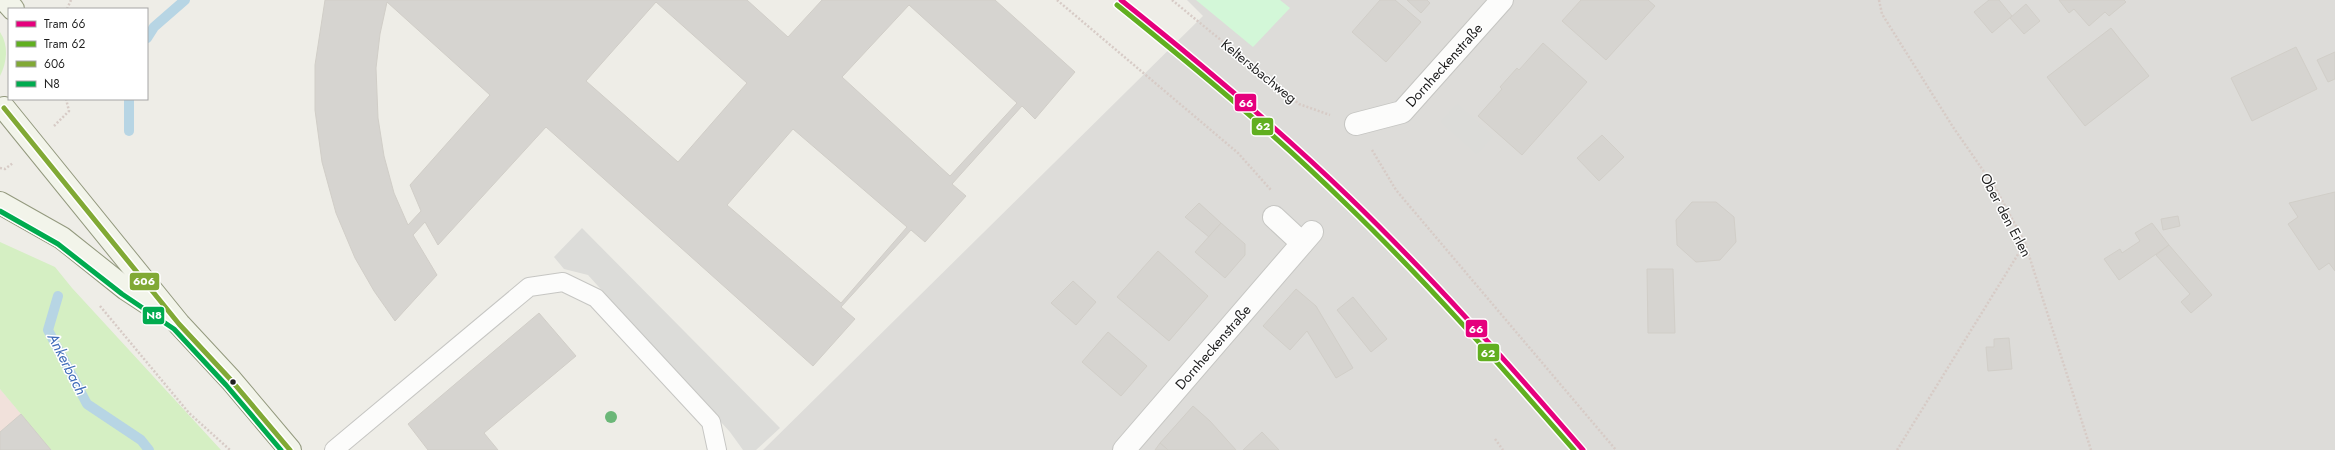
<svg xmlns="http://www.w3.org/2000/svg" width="2335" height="450" font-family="Jost,sans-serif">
<rect width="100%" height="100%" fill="#eeede7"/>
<path fill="#dddcd9" d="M1187 0H2335V450H763L1203 16Z"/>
<path fill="#f1e1db" d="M0 389 21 414 51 450H0Z"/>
<g fill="#d5efc3">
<path d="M0 32C9 46 7 62 0 76Z"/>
<path d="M0 242 55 267 72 288 221 450H51L0 389Z"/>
</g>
<path fill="#d3f7d8" d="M1196 0H1280L1290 8 1253 47Z"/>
<g fill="#dcdcd9">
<path d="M1457 104 1493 136 1477 154 1441 122Z"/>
<path d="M582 228 780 428 756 450H743L730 432 588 275 564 269 554 257Z"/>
</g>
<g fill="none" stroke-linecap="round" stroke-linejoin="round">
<g stroke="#b7d5e4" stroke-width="10">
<path d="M147 38 154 27 185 0"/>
<path d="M129 99V131"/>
<path d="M58 296 48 330 87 404 141 440 149 450"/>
</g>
</g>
<g fill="#d6d4d0" stroke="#d1cec8" fill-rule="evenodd">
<path d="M325 0H747L788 37 822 0H995L1075 72 1035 119 1022 106 952 184 966 196 925 242 911 230 841 307 855 319 813 366 546 127 438 245 425 222 413 235 437 275 395 321 374 291 355 258 336 213 322 162 315 110V65ZM387 2 490 95 410 185 421 211 408 225 394 193 384 156 378 118 376 68 380 34ZM656 2 747 83 678 162 586 81ZM909 5 1017 103 950 176 842 77ZM793 129 907 227 841 303 727 205Z"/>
<path d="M1380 0H1395L1421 22 1386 62 1352 32Z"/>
<path d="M1407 0H1427L1430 3 1421 13Z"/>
<path d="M1581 0H1648L1655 6 1606 60 1562 21Z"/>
<path d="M1989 0H1999L2012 16 1992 33 1974 12Z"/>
<path d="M2059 0H2124L2126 2 2109 16 2105 12 2089 26 2074 9 2069 13Z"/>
<path d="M2026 4 2040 21 2024 34 2010 18Z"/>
<path d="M2111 28 2149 76 2085 126 2047 77Z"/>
<path d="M1543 43 1587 82 1522 155 1478 116 1502 89 1500 87 1517 68 1519 70Z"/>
<path d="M2296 47 2317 89 2252 121 2231 78Z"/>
<path d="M2335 52V79L2328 82 2317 60Z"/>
<path d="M1602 135 1624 157 1599 181 1577 158Z"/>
<path d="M2335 192V271L2329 263 2319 270 2288 224 2298 217 2289 203Z"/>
<path d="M1692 202H1716L1734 217 1736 242 1720 260 1696 262 1677 245 1676 220Z"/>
<path d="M1199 203 1221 223 1209 237 1185 217Z"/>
<path d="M2178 216 2180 226 2163 230 2161 219Z"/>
<path d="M1221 223 1245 244V255L1225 278 1195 252Z"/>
<path d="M2152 223 2169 245 2119 280 2104 259 2120 249 2122 253 2140 241 2135 233Z"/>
<path d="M2169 245 2212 295 2191 313 2181 302 2190 294 2156 255Z"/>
<path d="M1158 251 1208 296 1169 341 1117 297Z"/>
<path d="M1647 269H1673L1675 333H1648Z"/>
<path d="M1073 281 1096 302 1076 325 1051 303Z"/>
<path d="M1296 289 1316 306 1353 368 1336 378 1307 331 1290 350 1263 326Z"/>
<path d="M1353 297 1387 339 1371 352 1337 310Z"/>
<path d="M539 313 576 356 484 433 498 450H428L408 424Z"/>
<path d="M1108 332 1147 366 1121 396 1082 362Z"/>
<path d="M2009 338 2012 369 1988 371 1986 347H1994V339Z"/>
<path d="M1193 406 1210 421 1236 450H1168L1160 443Z"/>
<path d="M21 414 51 450H0V432Z"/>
<path d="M1262 432 1279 450H1243Z"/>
<path d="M1160 443 1168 450H1155Z"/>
</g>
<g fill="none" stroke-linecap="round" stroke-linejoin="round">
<g stroke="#c6c6c3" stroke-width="20">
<path id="service" d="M334 450 529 287 563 282 596 298 711 422 717 450"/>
</g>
<g stroke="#c6c6c3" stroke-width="24">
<g id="minor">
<path d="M1356 124 1402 112 1502 0"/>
<path d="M1274 217 1302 243"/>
<path d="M1124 450 1312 232"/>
</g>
</g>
<g stroke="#93997e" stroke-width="24">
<g id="secondary">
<path d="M5 0 13 9"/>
<path d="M4 108 179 324 231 380 290 450"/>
<path d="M0 203 62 238 126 289 161 312"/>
</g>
</g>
<g stroke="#d7cbc6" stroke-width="2.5" stroke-dasharray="2 2" stroke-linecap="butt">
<path d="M1057 0 1238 153 1271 190"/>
<path d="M1172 0 1299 104 1330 115"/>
<path d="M1879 0 1882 14 1953 127 1996 189 2025 243 2091 450"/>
<path d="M67 9 71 0"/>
<path d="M54 126 69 111 66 99"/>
<path d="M1372 150 1396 190 1616 450"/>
<path d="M0 168 5 169 13 163"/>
<path d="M100 306 189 413 230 450"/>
<path d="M1495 439 1503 450"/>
<path d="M1897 450 2025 243"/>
</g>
<use href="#service" stroke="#fcfcfb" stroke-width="18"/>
<use href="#minor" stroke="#fcfcfb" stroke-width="22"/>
<use href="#secondary" stroke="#f2f4ea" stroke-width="22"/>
<g stroke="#fff" stroke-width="8">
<path id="bus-1" d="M4 108 179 324 231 380 290 450"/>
</g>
<g stroke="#fff" stroke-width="8">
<path id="bus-2" d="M0 211 58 244 122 294 174 329 226 385 281 450"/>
</g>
<use href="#bus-1" stroke="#81a935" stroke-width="5"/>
<use href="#bus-2" stroke="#00ab4f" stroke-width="5"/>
<g stroke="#fff" stroke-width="8">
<path id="tram-1" d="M1121 0C1200 63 1277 127 1349 197 1432 277 1508 363 1583 450"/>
</g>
<g stroke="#fff" stroke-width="8">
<path id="tram-2" d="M1117 5C1195 68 1273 132 1345 203 1426 281 1500 365 1574 450"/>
</g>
<use href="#tram-1" stroke="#e5007d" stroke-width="5"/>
<use href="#tram-2" stroke="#61af20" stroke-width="5"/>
</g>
<circle fill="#6bb778" cx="611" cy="417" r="6"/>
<circle fill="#1f1f1f" stroke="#fff" stroke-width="1.5" cx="233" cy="382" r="3.5"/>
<g text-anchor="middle" stroke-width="3" stroke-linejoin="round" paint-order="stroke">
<g font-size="14" fill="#1f1f1f" stroke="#fff">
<text transform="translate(1444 65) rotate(-48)" y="5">Dornheckenstraße</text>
<text transform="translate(1259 71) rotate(39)" y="5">Keltersbachweg</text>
<text transform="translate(2006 215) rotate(62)" y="5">Ober den Erlen</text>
<text transform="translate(1213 347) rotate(-49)" y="5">Dornheckenstraße</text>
</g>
<g font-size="15" font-style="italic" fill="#416db9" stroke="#fff">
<text transform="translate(67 364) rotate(63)" y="5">Ankerbach</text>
</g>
</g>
<g stroke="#fff" stroke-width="1.5">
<rect x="1234" y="93" width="23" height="19" rx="4" fill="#e5007d"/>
<rect x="1251" y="117" width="23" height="19" rx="4" fill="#61af20"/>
<rect x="129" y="272" width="31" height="19" rx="4" fill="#81a935"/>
<rect x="142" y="306" width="23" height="19" rx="4" fill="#00ab4f"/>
<rect x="1465" y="319" width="23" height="19" rx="4" fill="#e5007d"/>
<rect x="1477" y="343" width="23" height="19" rx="4" fill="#61af20"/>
</g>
<g font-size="11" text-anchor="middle" font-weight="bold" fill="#fff">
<text x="1246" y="107">66</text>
<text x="1263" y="130">62</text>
<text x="144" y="285">606</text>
<text x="154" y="319">N8</text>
<text x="1476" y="333">66</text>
<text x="1488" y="357">62</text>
</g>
<rect x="8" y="8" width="140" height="92" fill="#ffffff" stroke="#a5a5a5"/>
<rect x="16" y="21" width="20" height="6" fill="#e5007d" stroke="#a5a5a5"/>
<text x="44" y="28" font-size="12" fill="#1f1f1f">Tram 66</text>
<rect x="16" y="41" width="20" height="6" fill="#61af20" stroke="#a5a5a5"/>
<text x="44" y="48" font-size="12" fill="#1f1f1f">Tram 62</text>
<rect x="16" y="61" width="20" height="6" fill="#81a935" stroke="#a5a5a5"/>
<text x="44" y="68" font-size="12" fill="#1f1f1f">606</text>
<rect x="16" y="81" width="20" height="6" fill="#00ab4f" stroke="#a5a5a5"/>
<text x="44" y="88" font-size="12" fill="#1f1f1f">N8</text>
</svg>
